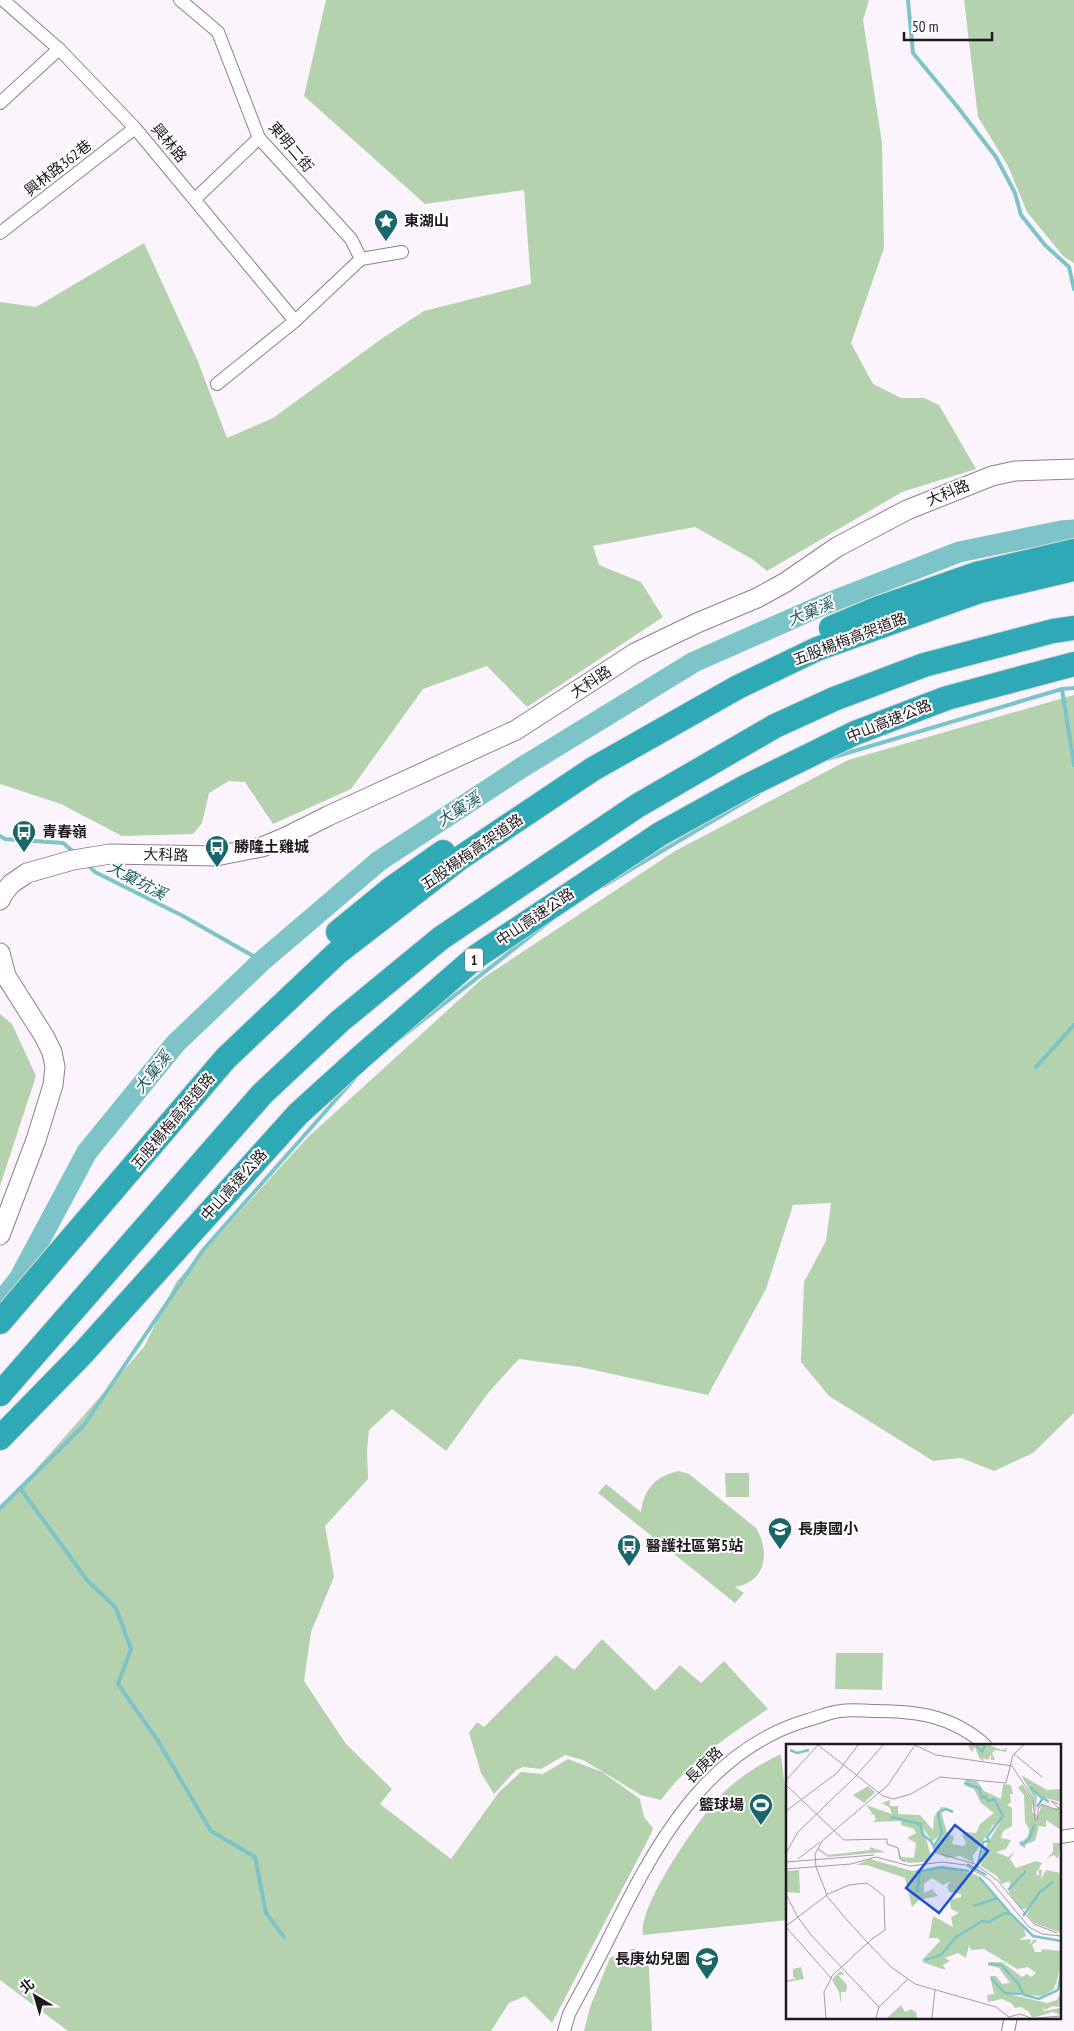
<svg xmlns="http://www.w3.org/2000/svg" width="1074" height="2031" font-family="'PT Sans Narrow','Noto Sans TC',sans-serif">
<rect width="100%" height="100%" fill="#fcf4fd"/>
<g fill="#b4d2ad">
<path d="M326 0H869L863 20 882 143 884 248 851 343 873 384 901 398H924L939 405 976 469 902 492 767 571 752 559 695 527 593 546 599 565 641 582 663 617 527 707 487 666 423 689 351 789 273 824 245 782 229 781 209 793 202 823 193 834 122 836 61 804 0 784V302L36 307 144 243 197 359 227 438 273 418 384 337 424 311 531 284 524 190 425 204 304 96Z"/>
<path d="M964 0H1074V263L1064 257 1027 212 1008 166 978 117Z"/>
<path d="M1074 695V1413L1033 1453 994 1471 961 1458 933 1461 829 1396 801 1362 804 1282 826 1241 831 1203 793 1205 766 1289 708 1395 580 1367 519 1359 488 1393 446 1451 392 1409 369 1430 367 1450 368 1479 325 1526 334 1577 311 1632 304 1681 346 1744 392 1789 380 1804 451 1859 499 1792 521 1772 543 1774 568 1759 602 1772 640 1799 644 1817 653 1828 651 1834 552 2023 525 1996 509 2003 491 2031H68L0 1980V1510L144 1347 176 1282 307 1138 483 978 675 851 848 760Z"/>
<path d="M0 1014 12 1024 36 1076 0 1186Z"/>
<path d="M679 1471 689 1474 756 1528C770 1551 767 1582 735 1587L744 1593 735 1603 598 1493 606 1484 641 1512C644 1489 655 1476 679 1471Z"/>
<path d="M725 1473H749V1497H726Z"/>
<path d="M602 1639 655 1691 680 1665 701 1683 724 1661 768 1709C729 1735 689 1762 661 1800L641 1795 583 1760 565 1755 541 1769 523 1767 516 1770 494 1794 481 1773 469 1733 477 1722 484 1727 556 1655 574 1670Z"/>
<path d="M836 1653H883L882 1690 835 1689Z"/>
<path d="M781 1754 788 1814V1920L643 1935C636 1908 703 1812 724 1792 742 1775 760 1764 781 1754Z"/>
<path d="M632 1949H636L646 1959 649 1968 652 2031H584L590 2007 610 1958Z"/>
</g>
<g fill="none" stroke-linecap="round" stroke-linejoin="round">
<g stroke="#7dc4c9" stroke-width="4">
<path d="M908 0 913 53 956 105 996 157 1015 193 1021 215 1045 245 1069 267 1074 289"/>
<path d="M1062 689 1074 765"/>
<path d="M827 759 1062 689 1074 688"/>
<path d="M0 836 5 839 63 843 75 853"/>
<path d="M88 865 95 872 183 916 262 961"/>
<path d="M603 886 758 794"/>
<path d="M399 1039 551 920"/>
<path d="M1036 1067 1074 1025"/>
<path d="M20 1488 87 1580 116 1608 131 1649 118 1684 158 1741 211 1831 255 1857 266 1913 284 1937"/>
<path d="M0 1508 84 1425 203 1250 355 1078"/>
</g>
<path stroke="#7dc4c9" stroke-width="21" d="M0 1303 19 1279 87 1152 176 1043 262 961 379 861 521 768 694 662 823 605 959 552 1061 531 1074 530"/>
<g stroke="#8f7e91" stroke-width="14">
<g id="street">
<path d="M3 0 59 49 135 128 295 321"/>
<path d="M180 0 218 32 259 138 351 239 361 259"/>
<path d="M0 103 59 49"/>
<path d="M195 199 259 138"/>
<path d="M0 233 135 128"/>
<path d="M217 384 295 321 361 259 402 252"/>
<path d="M1060 1837 1074 1835"/>
<path d="M564 2031 569 2014C582 1989 596 1965 608 1940 653 1849 704 1750 808 1720 819 1717 830 1712 841 1711 852 1709 864 1711 875 1711 917 1711 953 1716 985 1745"/>
<path d="M1008 2031 1011 2017"/>
</g>
</g>
<g stroke="#8f7e91" stroke-width="21">
<g id="secondary">
<path d="M0 900 3 894 11 884 27 873 73 860 110 854 216 856 262 847 286 837 328 816 516 730 635 653 697 623 757 598 786 582 837 547 907 510 992 476 1015 471 1074 469"/>
<path d="M0 953 6 976 44 1036 52 1052 55 1067 53 1085 36 1140 0 1235"/>
</g>
</g>
<g stroke="#d7d5d7" stroke-width="26">
<g id="highway">
<path d="M831 628 876 609 976 574 1074 551"/>
<path d="M338 932 392 888 443 852"/>
<path d="M0 1322 226 1058 337 953 460 858 593 769 738 687 817 649 980 591 1074 569"/>
<path d="M0 1394 262 1094 340 1021 441 938 637 806 775 726 834 699 924 665 1053 631 1074 628"/>
<path d="M0 1438 83 1353 298 1114 361 1057 477 956 660 834 745 787 855 733 947 698 1074 664"/>
</g>
</g>
<use href="#street" stroke="#fff" stroke-width="12"/>
<use href="#secondary" stroke="#fff" stroke-width="19"/>
<use href="#highway" stroke="#2fa9b5" stroke-width="24"/>
</g>
<defs>
<g id="sight-pin" transform="scale(1.25)"><path d="M0 17L-7.5 6A9.5 9.5 0 1 1 7.5 6Z" fill="#19676b" stroke="#fff"/><path d="M0-6L1.8-2.2L6-1.7L2.9 1.2L3.7 5.4L0 3.3L-3.7 5.4L-2.9 1.2L-6-1.7L-1.8-2.2Z" fill="#fff"/></g>
<g id="bus-pin" transform="scale(1.25)"><path d="M0 17L-7.5 6A9.5 9.5 0 1 1 7.5 6Z" fill="#19676b" stroke="#fff"/><path d="M-5-6H5V4H4V6H2V4H-2V6H-4V4H-5ZM-3.5-4V0h7V-4ZM-3.5 1.2v1.5H-2V1.2ZM2 1.2v1.5H3.5V1.2Z" fill="#fff"/></g>
<g id="school-pin" transform="scale(1.25)"><path d="M0 17L-7.5 6A9.5 9.5 0 1 1 7.5 6Z" fill="#19676b" stroke="#fff"/><path d="M0-5L7-2L0 1L-7-2ZM-4 1L0 2.5L4 1V4Q0 6-4 4Z" fill="#fff"/></g>
<g id="stadium-pin" transform="scale(1.25)"><path d="M0 17L-7.5 6A9.5 9.5 0 1 1 7.5 6Z" fill="#19676b" stroke="#fff"/><path d="M0-5a6.5 5 0 1 0 0 10a6.5 5 0 1 0 0-10ZM-3.5-1.8h7v3.6h-7Z" fill="#fff"/></g>
</defs>
<g fill-rule="evenodd">
<use href="#sight-pin" x="386" y="221"/>
<use href="#bus-pin" x="24" y="832"/>
<use href="#bus-pin" x="217" y="847"/>
<use href="#school-pin" x="780" y="1529"/>
<use href="#bus-pin" x="629" y="1546"/>
<use href="#stadium-pin" x="761" y="1805"/>
<use href="#school-pin" x="707" y="1959"/>
</g>
<g text-anchor="middle" stroke-width="4" stroke-linejoin="round" paint-order="stroke">
<rect fill="#fff" stroke="#625d63" stroke-width="1" x="465" y="948.5" width="18" height="23" rx="4"/>
<g font-size="14" font-weight="bold" fill="#1f1820">
<text x="474" y="965">1</text>
</g>
<g font-size="15" fill="#1f1820" stroke="#fff">
<text transform="translate(169 143) rotate(50)" y="5">興林路</text>
<text transform="translate(291 147) rotate(50)" y="5">東明二街</text>
<text transform="translate(58 168) rotate(-38)" y="5">興林路362巷</text>
<text transform="translate(948 493) rotate(-22)" y="5">大科路</text>
<text transform="translate(850 639) rotate(-21)" y="5">五股楊梅高架道路</text>
<text transform="translate(591 682) rotate(-33)" y="5">大科路</text>
<text transform="translate(889 721) rotate(-22)" y="5">中山高速公路</text>
<text transform="translate(472 852) rotate(-35)" y="5">五股楊梅高架道路</text>
<text transform="translate(166 855) rotate(2)" y="5">大科路</text>
<text transform="translate(535 917) rotate(-34)" y="5">中山高速公路</text>
<text transform="translate(173 1121) rotate(-50)" y="5">五股楊梅高架道路</text>
<text transform="translate(234 1185) rotate(-48)" y="5">中山高速公路</text>
<text transform="translate(704 1765) rotate(-44)" y="5">長庚路</text>
</g>
<g font-size="15" font-weight="bold" fill="#1f1820" stroke="#fff" text-anchor="start">
<text x="404" y="226">東湖山</text>
<text x="42" y="837">青春嶺</text>
<text x="234" y="852">勝隆土雞城</text>
<text x="798" y="1534">長庚國小</text>
<text x="646" y="1551">醫護社區第5站</text>
<text x="744" y="1810" text-anchor="end">籃球場</text>
<text x="690" y="1964" text-anchor="end">長庚幼兒園</text>
</g>
<g font-size="16" font-style="italic" fill="#225d61" stroke="#fff">
<text transform="translate(810 611) rotate(-23)" y="6">大窠溪</text>
<text transform="translate(458 809) rotate(-33)" y="6">大窠溪</text>
<text transform="translate(137 880) rotate(28)" y="6">大窠坑溪</text>
<text transform="translate(152 1072) rotate(-51)" y="6">大窠溪</text>
</g>
</g>
<g transform="translate(786 1744)">
<rect width="275" height="275" fill="#fcf4fd"/>
<path d="M186 1H203L216 6 221 4 220 8 209 6 206 9 209 16H205V10L202 16 197 14 198 17 193 14 189 3 186 8 182 2ZM235 31 261 46 275 45V58L254 53 246 45 251 52 249 76 248 54ZM179 35 191 37 198 47 215 55 217 40 225 41 227 50H224L225 58 221 61 226 64V82L217 87 215 94 225 96 220 105 210 108 222 113 228 108 224 115 230 124 250 117 256 119 250 130 253 132V125L256 126 255 135 260 126 275 129V189L248 179 241 170 247 158 240 165H235L223 149 224 137 215 140 211 132 195 122 196 108 214 79 207 81 187 112 188 119 174 112 161 114 153 110 148 103 157 89 146 97 137 84 145 112 139 118 123 119 114 115 112 103 115 113 128 114 130 99 121 94 130 89 128 85 115 81V77L87 78 90 75 88 70 84 71 86 69 80 61 106 70 104 64 96 59 104 56V62H112V70L134 71 147 86 148 73 155 63 163 64 155 67 161 89 168 92 166 100 178 102 180 99 176 91 180 88 190 89 194 80 208 69 195 59 188 45 180 42ZM236 40 247 55 246 68 252 72 256 60 267 65 275 62V86L260 76V83L253 82 249 97 240 100 239 104 233 101 242 92 243 85 239 78 238 51 232 44ZM82 42 89 48 78 59 67 51ZM267 99H275L272 115 268 111 262 114 267 107ZM84 103 99 108 42 113 32 106 33 104 42 111 84 106ZM84 115 126 127 160 123 191 131 238 185 240 192 233 196 245 195 244 201 248 195 251 197 246 201 249 208H255L256 205 275 207V224L268 245 257 252 223 250 261 259 271 256 273 263 266 262 259 266 256 263 258 267 274 264 271 256 275 248V271L267 268 246 274 243 268 235 263 229 264 225 259 216 255 202 258 201 251 208 250 204 232H210L216 240 224 239 213 224 202 221 203 218H216L236 233 241 230 245 233 250 229 242 223 231 225 198 205 185 206 183 201 180 214 172 209 159 214 164 217 157 221 160 226 138 219 136 216 154 197 152 194H143L147 172 167 183 165 173 173 169 165 165 164 156 175 153V150L163 148 161 142 165 137 157 141 146 134 138 140V149L146 145 152 152 133 156 126 163 119 134 81 121H70ZM13 126 14 149 0 148V127ZM15 223 18 235 1 238V236L10 235 7 233V225ZM54 227 59 230 52 231 61 241 60 248H55V260L53 248 46 236ZM115 261 119 268 125 265 130 268 131 274H101Z" fill="#b4d2ad"/>
<path fill="none" stroke="#7dc4c9" stroke-width="2.5" d="M190 1 196 8 199 1M4 6 11 9 23 6M178 39 193 44 196 54 199 52 202 57 208 55 217 72 201 93 203 97 197 98 191 124M244 43 256 54M251 63 257 54 263 58M105 73 134 80 137 91 145 97 150 108M234 98 237 100 243 95 249 80M148 102 156 89 152 69 160 65 167 68M181 120 200 131M130 128 155 123 183 127M193 133 224 169M222 146 240 127M131 148 134 127M187 162 212 154M237 172 254 148 267 138M139 216 155 211 169 194 196 177 203 178 219 169 225 170 247 192 275 197M202 220 215 221 232 239 238 251 253 255 272 246 275 230M205 234 219 249 236 250"/>
<path fill="none" stroke="#a49ca5" stroke-width="1" d="M32 1 97 52 107 55 125 50 154 33 220 39 227 11 238 1M129 1 150 11 226 22 247 54 249 77 252 75V65L256 60 271 66 273 64 265 57 275 61M228 10 256 33M0 36 32 1M0 41 58 96 101 95V100L112 104 114 115 119 118M0 67 51 29 72 1M0 109 12 88 70 32 97 1M12 115 34 98M0 118 88 111M141 118 148 108 189 120 211 136 248 180 271 189M0 125 65 120 90 113 124 122 156 118 179 121 204 136 243 183 256 190 275 192M0 150 11 172 25 191 93 263M0 182 41 151 30 123 29 110 36 97 102 41 129 1M0 183 45 234M45 234V233L78 202 82 199 86 195 99 186 98 152 81 139 63 141 40 151 61 176 82 199 105 223 129 240 210 263 224 274M223 273 234 270 245 274M40 274 38 248 46 233M90 274 93 263 122 235M146 274 149 246M250 274 275 272"/>
<path fill="#1d4ed8" fill-opacity="0.15" stroke="#1d4ed8" stroke-width="2.5" d="M169 81 202 107 153 169 120 144Z"/>
<rect width="275" height="275" fill="none" stroke="#1f1820" stroke-width="2.5"/>
</g>
<g transform="translate(35 1996) rotate(322)" stroke="#ffffff" stroke-width="4" paint-order="stroke">
<path d="M0-4L9 19L0 12L-9 19Z" fill="#1f1820"/>
<text y="-8" font-size="14" font-weight="bold" text-anchor="middle" fill="#1f1820">北</text>
</g>
<path d="M904 32v8h88v-8" fill="none" stroke="#1f1820" stroke-width="2.5"/>
<text x="912" y="32" font-size="15" fill="#1f1820" stroke="#ffffff" stroke-width="4" paint-order="stroke">50 m</text>
</svg>
